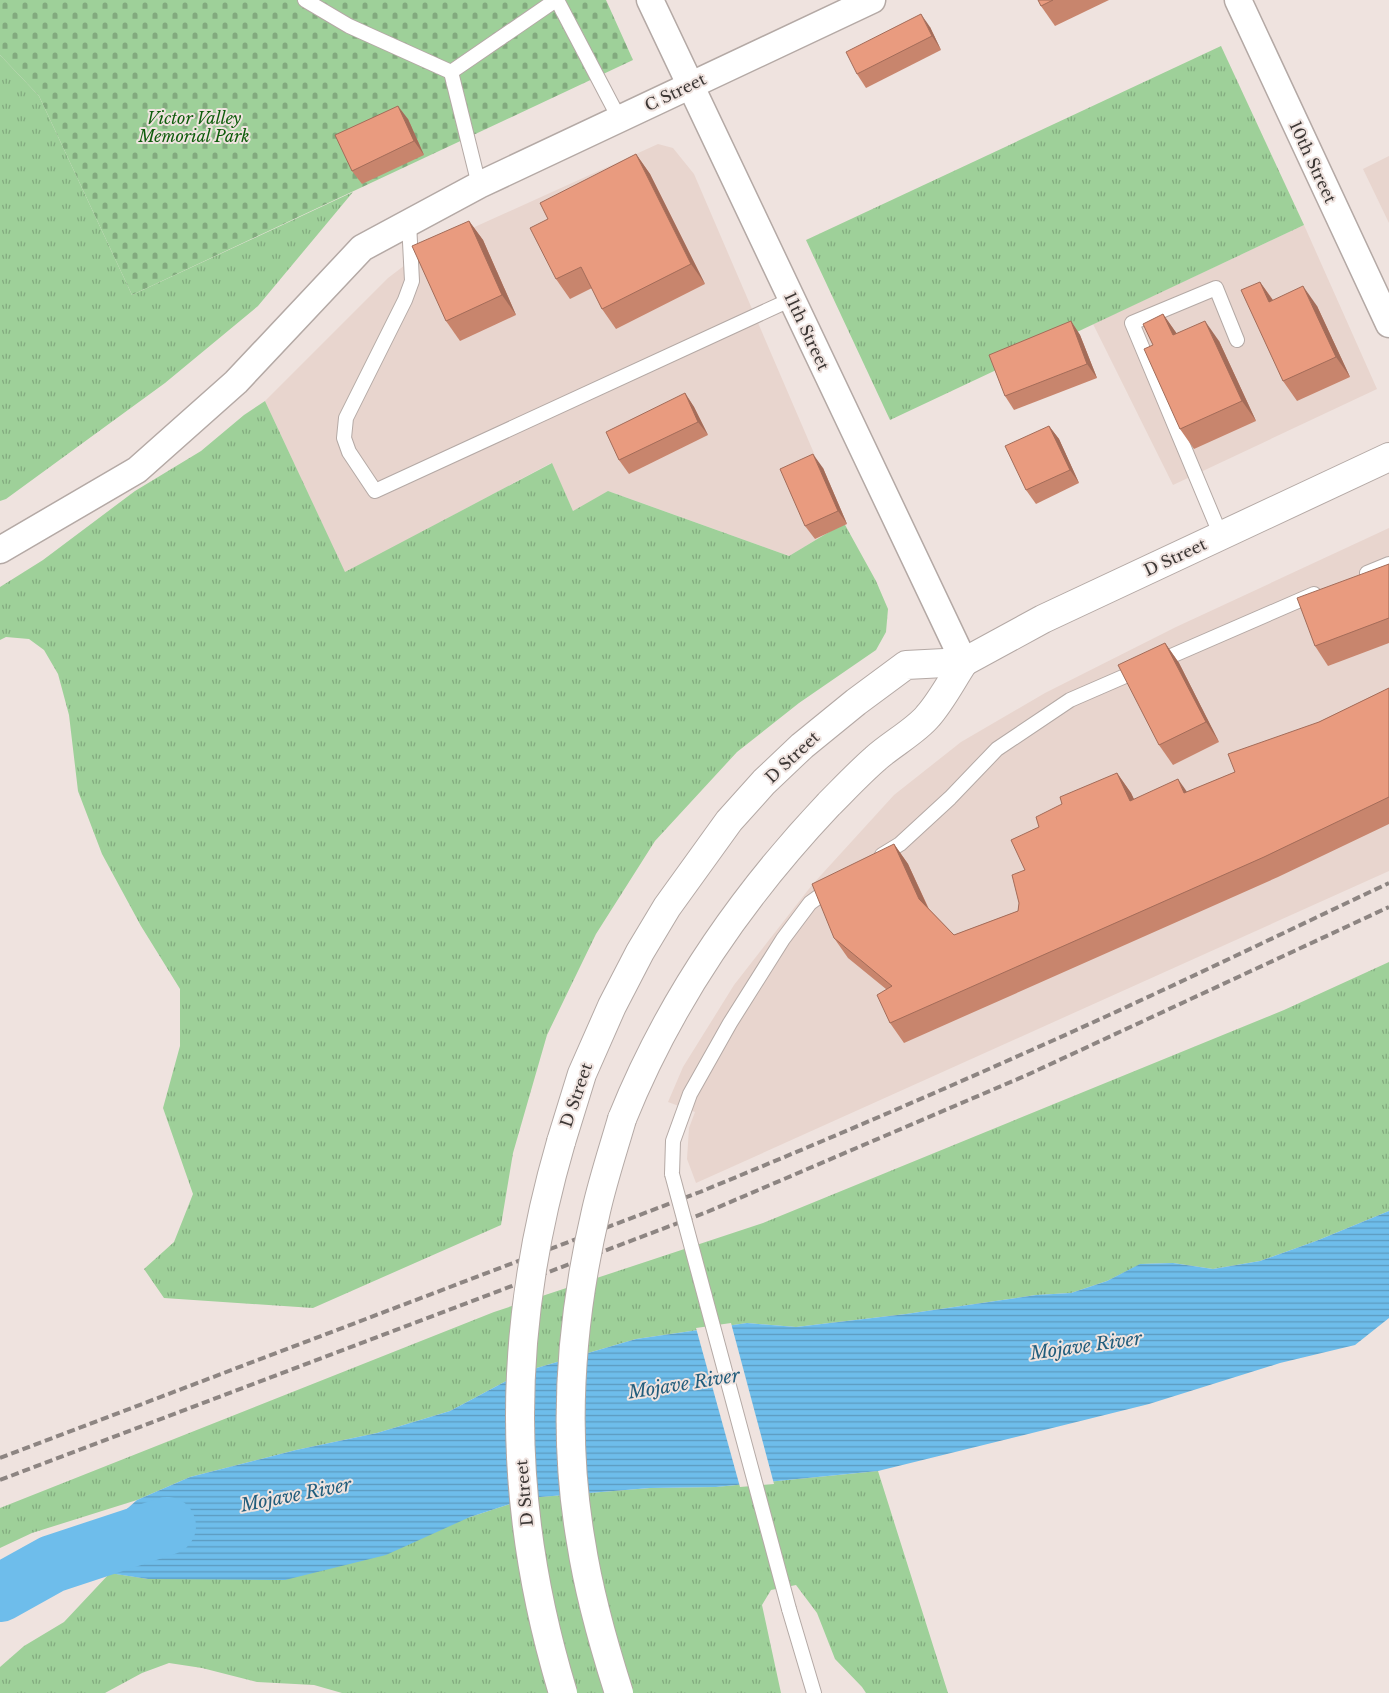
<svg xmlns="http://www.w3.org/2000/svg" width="1389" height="1693" font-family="'Libre Baskerville',serif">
<defs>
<pattern id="grass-tufts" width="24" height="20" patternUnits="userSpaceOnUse" patternTransform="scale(1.25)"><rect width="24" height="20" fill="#9ed099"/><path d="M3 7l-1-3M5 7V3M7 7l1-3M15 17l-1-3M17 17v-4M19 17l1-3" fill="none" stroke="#82aa7e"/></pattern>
<pattern id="cemetery-stones" width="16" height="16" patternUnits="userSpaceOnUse" patternTransform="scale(1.25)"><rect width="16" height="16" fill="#9ed099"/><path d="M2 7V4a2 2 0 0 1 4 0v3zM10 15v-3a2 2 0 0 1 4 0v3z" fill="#82aa7e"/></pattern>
<pattern id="water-rules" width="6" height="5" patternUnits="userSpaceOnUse" patternTransform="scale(1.25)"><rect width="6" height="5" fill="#6ebdeb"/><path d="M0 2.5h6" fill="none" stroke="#5c9abf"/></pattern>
</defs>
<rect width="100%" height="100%" fill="#efe3df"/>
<g fill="#e8d5ce">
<path d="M658 144 673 148 694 174 844 523 789 556 611 492 573 511 551 463 345 573 265 401 388 278 426 249Z"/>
<path d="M1389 156V223L1363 169Z"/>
<path d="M1304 225 1377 389 1173 485 1093 324Z"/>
<path d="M1389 528V871L696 1183 687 1159 689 1128 695 1112 668 1102 683 1067 734 985 812 885 894 795 961 742 1045 693 1176 627Z"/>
</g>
<g fill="url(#grass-tufts)">
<path d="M1221 46 1304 225 890 420 806 240Z"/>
<path d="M0 55 39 96 132 295 353 192 258 306 165 383 6 499 0 501Z"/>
<path d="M265 401 345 572 552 463 573 511 608 491 789 556 844 523 876 581 888 609 886 632 876 650 799 703 737 752 655 841 596 934 547 1035 513 1153 501 1225 313 1308 164 1298 144 1269 174 1242 193 1194 163 1108 180 1046V989L141 926 102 854 78 791 69 715 58 674 44 650 29 639 6 637 0 640V587L43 560 135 491 201 451 244 415Z"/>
<path d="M1389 962V1211L1316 1241 1260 1261 1213 1269 1173 1263 1141 1264 1107 1281 1071 1293 1036 1295 906 1314 796 1327 747 1323 636 1339 523 1372 450 1411 377 1433 296 1450 190 1477 137 1500 32 1533 0 1548V1508L494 1312 763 1223 1284 1010Z"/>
<path d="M878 1471 948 1693H866L862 1687 835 1659 817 1613 796 1585 771 1590 762 1605 781 1693H342L314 1685 257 1682 202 1668 169 1663 142 1673 105 1693H0V1667L24 1646 64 1622 110 1573 148 1579 470 1517 528 1498 650 1488 716 1487Z"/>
</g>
<path fill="url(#cemetery-stones)" d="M0 0H606L633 60 132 295 39 96 0 55Z"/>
<path fill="url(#water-rules)" d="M1389 1211V1318L1355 1345 1280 1363 1149 1404 878 1471 716 1487 650 1488 528 1498 470 1517 386 1555 285 1580 148 1579 83 1569 103 1530 137 1500 190 1477 296 1450 377 1433 450 1411 523 1372 636 1339 747 1323 796 1327 906 1314 1036 1295 1071 1293 1107 1281 1140 1264 1173 1263 1213 1269 1260 1261 1316 1241Z"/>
<path fill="#efe3df" d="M731 1323 774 1484 740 1487 696 1328Z"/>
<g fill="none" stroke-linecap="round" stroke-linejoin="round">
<path stroke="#6ebdeb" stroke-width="58" d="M0 1593 52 1564 167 1526"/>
<g stroke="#b4a9a5" stroke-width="16">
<g id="service">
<path d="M305 0 349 26 451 72"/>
<path d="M557 0 620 120"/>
<path d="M451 72 556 0"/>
<path d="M451 72 479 185"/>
<path d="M409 223 412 281 405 300 346 418 344 438 349 452 375 491 792 299"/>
<path d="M1221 536 1132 323 1216 288 1237 340"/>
<path d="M1367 573 1389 564"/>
<path d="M882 855 900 844 950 798 997 749 1070 700 1314 594"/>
<path d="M672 1174 673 1141 690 1094 730 1023 783 939 810 903 832 887"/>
<path d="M789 1609 814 1693"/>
</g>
</g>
<g stroke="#b4a9a5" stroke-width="29">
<g id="minor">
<path d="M650 0 964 662"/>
<path d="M1238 0 1389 324"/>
<path d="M0 550 137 470 236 382 362 248 479 185 872 0"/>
</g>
</g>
<g stroke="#b4a9a5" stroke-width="30">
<g id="primary">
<path d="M622 1119C669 1002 742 896 829 804 844 789 859 773 875 759 890 745 916 731 928 716 942 700 952 680 964 662"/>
<path d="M561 1142 582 1074 612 1006 640 952 667 907 729 821 764 782 802 746 856 702 906 665 964 662 1043 619 1389 457"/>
</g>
</g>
<use href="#service" stroke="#fff" stroke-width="14"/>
<use href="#minor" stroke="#fff" stroke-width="26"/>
<use href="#primary" stroke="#fff" stroke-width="28"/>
<g stroke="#8d8582" stroke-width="4" stroke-dasharray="8 4" stroke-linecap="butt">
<path d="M0 1458 700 1192C807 1148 913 1103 1018 1056 1143 1001 1266 941 1389 883"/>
<path d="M0 1480 707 1212 1027 1075 1389 907"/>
</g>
<g stroke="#b4a9a5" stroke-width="16" stroke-linecap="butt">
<path id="service-bridge" d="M672 1174 789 1609"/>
</g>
<g stroke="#b4a9a5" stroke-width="30" stroke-linecap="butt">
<g id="primary-bridge">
<path d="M561 1142C506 1331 506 1505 563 1693"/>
<path d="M619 1693C603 1643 589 1594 581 1542 562 1433 571 1318 596 1211 603 1180 613 1150 622 1119"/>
</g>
</g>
<use href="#service-bridge" stroke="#fff" stroke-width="14"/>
<use href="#primary-bridge" stroke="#fff" stroke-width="28"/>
</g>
<g fill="#c8856d">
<path d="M1038 0H1109L1055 26 1041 6Z"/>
<path d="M930 27 941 50 866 88 857 74Z"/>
<path d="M408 119 424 155 362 184 352 171Z"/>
<path d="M636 154 650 174 705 284 616 329 602 309 592 288 570 299 556 279Z"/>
<path d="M469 221 483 240 516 315 460 341 446 321Z"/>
<path d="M1260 282 1273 300 1317 306 1350 377 1297 401 1283 381Z"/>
<path d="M1163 314 1177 334 1219 341 1256 421 1194 449 1180 429 1153 345Z"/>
<path d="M1071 321 1080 335 1097 378 1014 410 1005 396Z"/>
<path d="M685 393 694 407 708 435 629 474 619 460Z"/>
<path d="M1049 426 1059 439 1079 483 1036 504 1026 490Z"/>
<path d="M823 468 847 524 815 539 805 526Z"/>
<path d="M1389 564V643L1328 666 1315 646Z"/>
<path d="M1165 643 1179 663 1219 742 1173 765 1159 745Z"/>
<path d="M1389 688V824L1278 877 904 1043 890 1023 886 989 848 958 834 938 894 844 908 864 929 909 954 935 1018 911 1025 870 1039 827 1062 804 1117 773 1131 793 1134 799 1187 792 1235 772 1319 722Z"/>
</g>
<g fill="#a36c59">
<path d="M921 14 930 27 941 50 932 36Z"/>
<path d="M398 106 408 119 424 155 414 141Z"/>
<path d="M636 154 650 174 705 284 691 264Z"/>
<path d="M469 221 483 240 516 315 502 295Z"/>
<path d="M1260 282 1274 302H1269Z"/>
<path d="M1303 286 1317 306 1350 377 1336 357Z"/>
<path d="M1163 314 1177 334 1173 335Z"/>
<path d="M1071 321 1080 335 1097 378 1087 364Z"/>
<path d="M1205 321 1219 341 1256 421 1242 401Z"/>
<path d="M685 393 694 407 708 435 698 422Z"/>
<path d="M1049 426 1059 439 1079 483 1070 470Z"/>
<path d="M813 454 823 468 847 524 838 511Z"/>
<path d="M1165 643 1179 663 1219 742 1206 722Z"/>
<path d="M1117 773 1131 793 1144 821 1130 801Z"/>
<path d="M1178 779 1192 799 1184 793Z"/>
<path d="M894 844 908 864 933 919 919 899Z"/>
</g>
<g fill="#e99b7f" stroke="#a36c59">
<path d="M1038 0H1053L1041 6Z"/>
<path d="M921 14 932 36 857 74 846 52Z"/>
<path d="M398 106 414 141 352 171 335 135Z"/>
<path d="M636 154 691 264 602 309 581 267 556 279 530 228 548 219 540 203Z"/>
<path d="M469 221 502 295 446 321 412 246Z"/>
<path d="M1260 282 1269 302 1303 286 1336 357 1283 381 1241 290Z"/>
<path d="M1163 314 1173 335 1205 321 1242 401 1180 429 1144 349 1153 345 1143 324Z"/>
<path d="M1071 321 1087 364 1005 396 989 355Z"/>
<path d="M685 393 698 422 619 460 606 432Z"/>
<path d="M1049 426 1070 470 1026 490 1005 446Z"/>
<path d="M813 454 838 511 805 526 780 469Z"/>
<path d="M1389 564V618L1315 646 1297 598Z"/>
<path d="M1165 643 1206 722 1159 745 1118 665Z"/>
<path d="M1389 688V797L1264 857 890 1023 877 995 892 986 834 938 812 884 894 844 919 899 954 935 1018 911 1019 903 1012 875 1025 870 1011 840 1039 827 1036 817 1062 804 1060 797 1117 773 1130 801 1178 779 1184 793 1235 772 1228 754 1319 722Z"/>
</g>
<g text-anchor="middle" stroke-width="4" stroke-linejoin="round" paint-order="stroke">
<g font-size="16" fill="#3c3735" stroke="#efe3df">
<text transform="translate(675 92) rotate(-26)" y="6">C Street</text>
<text transform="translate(1313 162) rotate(65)" y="6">10th Street</text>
<text transform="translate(807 331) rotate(65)" y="6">11th Street</text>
<text transform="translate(1175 557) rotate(-25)" y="6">D Street</text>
<text transform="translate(792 757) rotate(-43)" y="6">D Street</text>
<text transform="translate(576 1095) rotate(-71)" y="6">D Street</text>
<text transform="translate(524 1493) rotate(-95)" y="6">D Street</text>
</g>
<g font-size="16" font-style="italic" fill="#0e5c0b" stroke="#efe3df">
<text x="194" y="124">Victor Valley<tspan x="194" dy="18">Memorial Park</tspan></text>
</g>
<g font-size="18" font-style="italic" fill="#225d7c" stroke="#efe3df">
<text transform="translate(1086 1346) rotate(-8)" y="6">Mojave River</text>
<text transform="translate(684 1384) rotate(-9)" y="6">Mojave River</text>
<text transform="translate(296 1495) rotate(-11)" y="6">Mojave River</text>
</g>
</g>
</svg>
